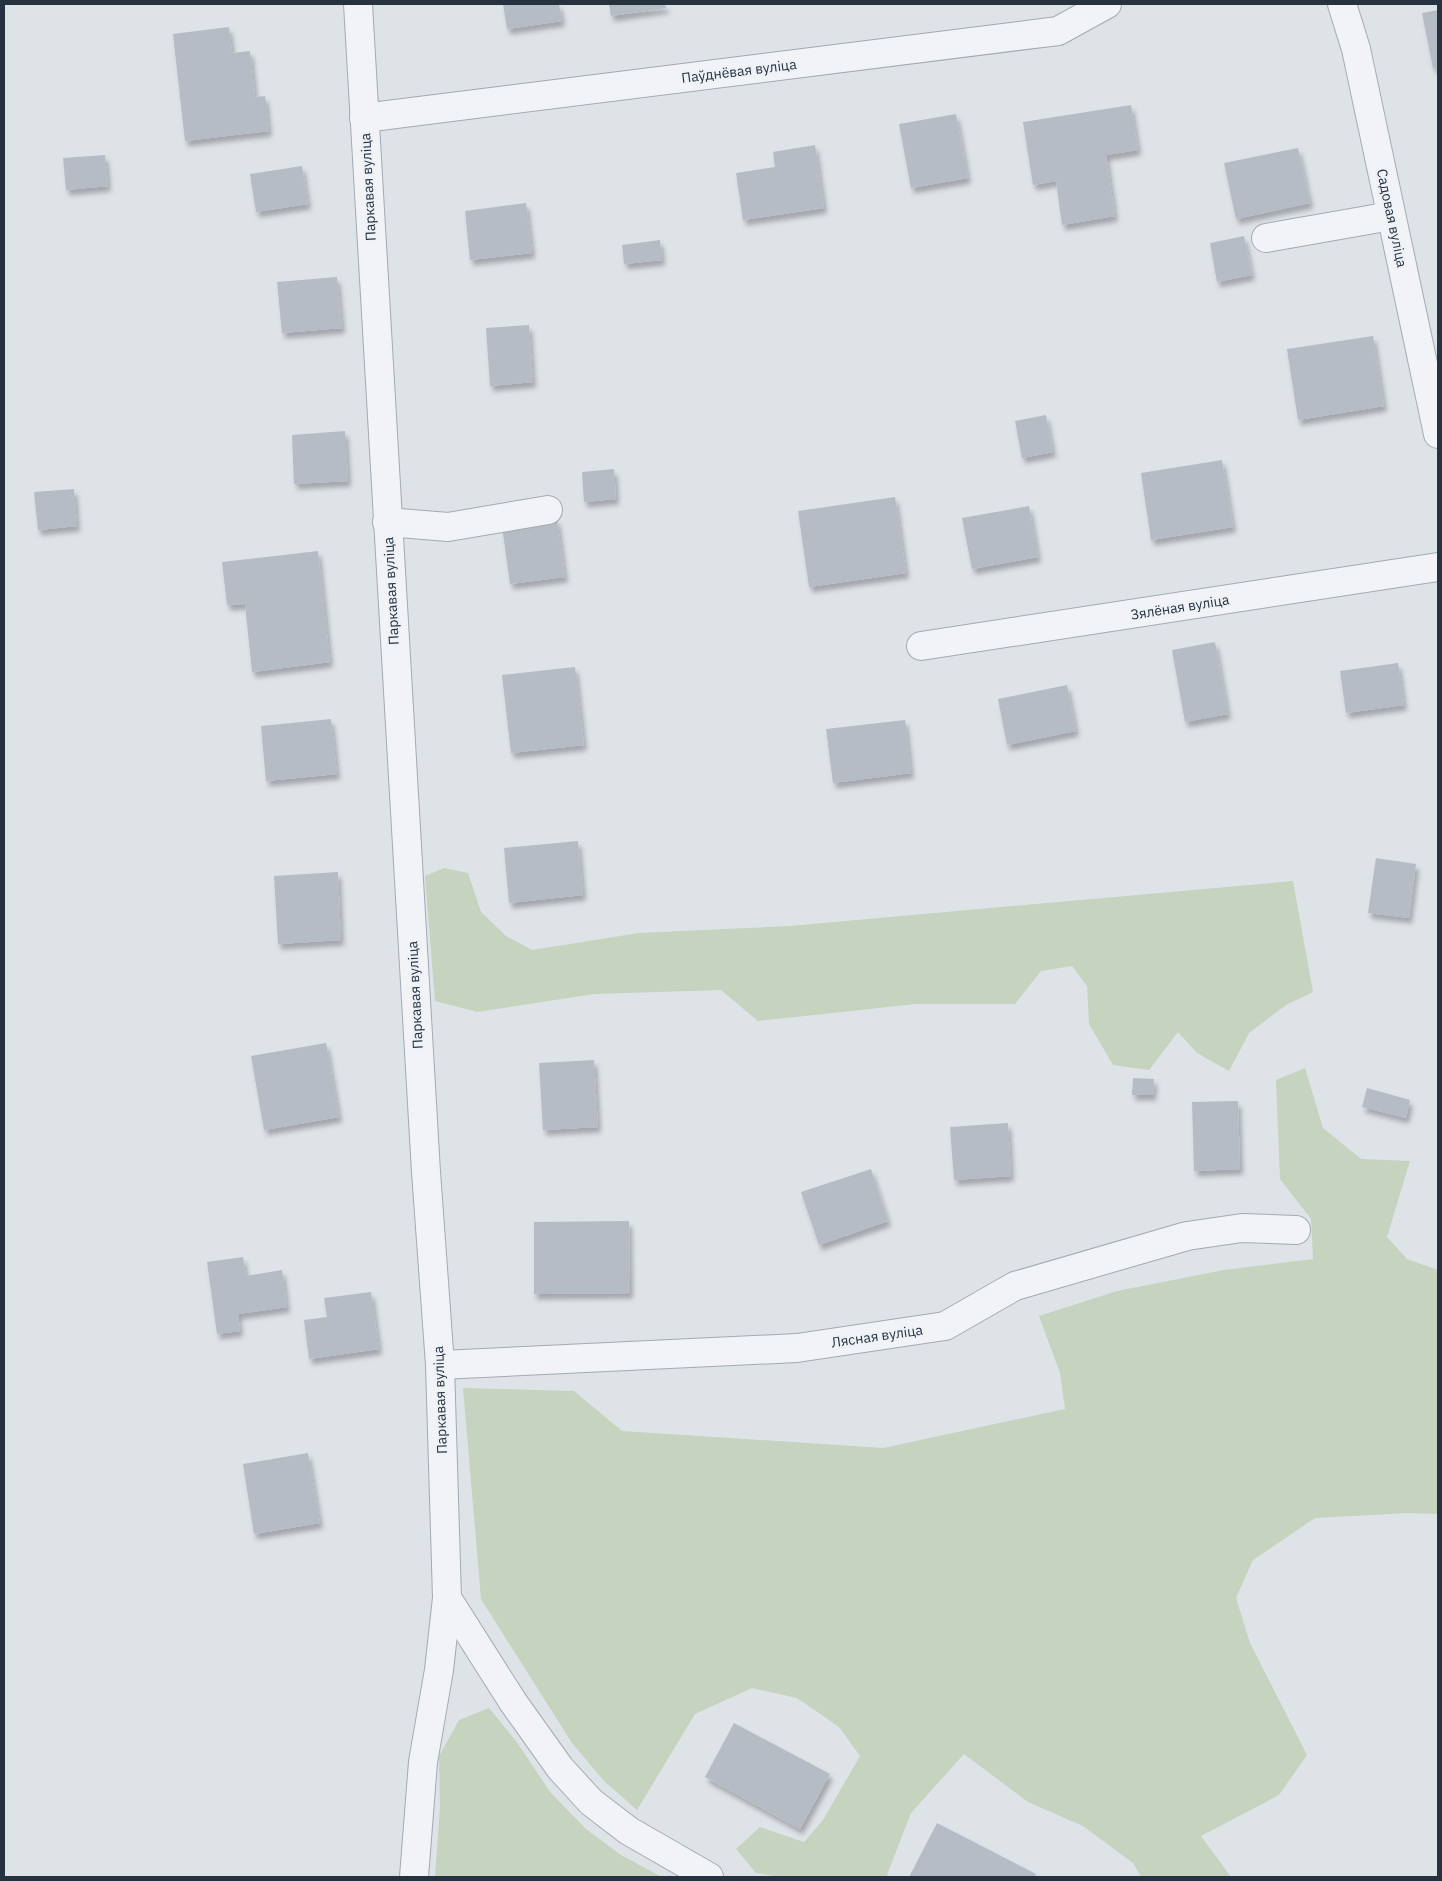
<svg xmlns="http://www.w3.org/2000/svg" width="1442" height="1881" font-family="'IBM Plex Sans',sans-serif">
<defs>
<filter id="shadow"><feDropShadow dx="3" dy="5.5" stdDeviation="2.5" flood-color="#0004"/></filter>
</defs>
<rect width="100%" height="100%" fill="#dee3e8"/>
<g fill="#c5d3bf">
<path d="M444 868 468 873 481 912 506 936 532 950 639 933 790 926 1293 881 1313 992 1286 1005 1249 1033 1229 1071 1197 1053 1178 1032 1149 1070 1113 1065 1089 1024 1087 986 1072 966 1041 971 1015 1004H916L758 1021 721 990 594 994 477 1012 435 1001 425 876Z"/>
<path d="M1305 1068 1323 1128 1361 1159 1410 1161 1387 1237 1407 1259 1438 1270V1514L1408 1513 1315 1518 1253 1560 1236 1598 1250 1643 1307 1755 1279 1795 1201 1836 1231 1877H1141L1133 1863 1083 1826 1028 1802 964 1754 911 1813 887 1875 889 1877H780L756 1873 736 1849 760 1827 804 1842 823 1820 860 1756 839 1727 797 1698 752 1688 695 1714 637 1810 604 1781 572 1743 481 1599 463 1388 574 1391 622 1431 883 1448 1065 1409 1060 1373 1039 1316 1117 1291 1224 1270 1313 1259 1311 1219 1280 1179 1276 1080Z"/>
<path d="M489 1708 516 1741 551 1793 586 1829 621 1855 662 1877H435L440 1807 439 1756 459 1720Z"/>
</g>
<g fill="#b5bcc6" filter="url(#shadow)">
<path d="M503 4H559L562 21 507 29Z"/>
<path d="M609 4H665L666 8 611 16Z"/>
<path d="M1438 10V67L1433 68 1422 13Z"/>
<path d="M229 27 232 53 250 51 255 97 265 96 269 131 185 141 173 34Z"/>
<path d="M1131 105 1138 150 1106 155 1115 216 1062 225 1056 181 1033 185 1023 122Z"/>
<path d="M956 114 968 178 911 188 899 124Z"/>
<path d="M815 145 824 208 743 220 736 173 775 167 773 152Z"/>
<path d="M1298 148 1310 203 1236 219 1224 163Z"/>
<path d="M105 155 108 186 66 190 63 158Z"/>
<path d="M302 166 308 204 256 212 250 174Z"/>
<path d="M526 203 532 253 470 260 465 211Z"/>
<path d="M1244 236 1252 275 1217 282 1210 243Z"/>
<path d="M660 240 662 260 624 264 622 245Z"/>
<path d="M337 277 342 328 282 333 277 282Z"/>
<path d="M529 325 533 382 490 386 486 328Z"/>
<path d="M1373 336 1384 406 1298 420 1287 349Z"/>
<path d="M1046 415 1053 452 1022 458 1015 421Z"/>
<path d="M345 431 348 481 294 484 292 435Z"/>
<path d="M1222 460 1233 527 1151 540 1141 473Z"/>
<path d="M614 469 616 499 584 502 582 472Z"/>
<path d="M74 489 77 526 38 530 34 492Z"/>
<path d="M895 497 906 573 809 587 798 511Z"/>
<path d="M1029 506 1038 557 972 569 962 518Z"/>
<path d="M557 519 565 577 510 584 502 526Z"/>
<path d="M318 551 330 662 252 672 245 604 227 605 222 562Z"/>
<path d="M1215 642 1228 714 1185 722 1172 650Z"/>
<path d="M1398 663 1404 705 1346 713 1340 671Z"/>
<path d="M575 667 584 745 511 753 502 675Z"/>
<path d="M1067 685 1076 731 1007 745 998 699Z"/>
<path d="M331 719 337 774 266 781 261 726Z"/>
<path d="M905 720 911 773 833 783 826 729Z"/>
<path d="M578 841 583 895 509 903 504 848Z"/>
<path d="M1376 858 1416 864 1409 918 1368 913Z"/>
<path d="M338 872 341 940 278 944 274 876Z"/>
<path d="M326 1043 339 1117 264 1130 251 1056Z"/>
<path d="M594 1060 598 1127 543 1130 539 1063Z"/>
<path d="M1133 1078 1154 1079 1153 1095H1132Z"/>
<path d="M1367 1088 1410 1100 1406 1118 1362 1107Z"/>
<path d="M1238 1101 1240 1169 1194 1171 1192 1102Z"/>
<path d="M1008 1123 1011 1176 954 1180 950 1127Z"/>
<path d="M871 1169 888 1221 819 1245 801 1192Z"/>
<path d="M629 1221 630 1293 534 1294V1222Z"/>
<path d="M243 1257 246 1276 282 1270 287 1307 238 1314 240 1331 217 1334 207 1262Z"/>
<path d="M371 1292 379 1349 309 1359 304 1320 327 1317 324 1298Z"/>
<path d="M308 1453 320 1523 254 1534 243 1464Z"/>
<path d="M734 1723 830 1774 800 1829 705 1777Z"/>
<path d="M937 1823 1036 1874 1034 1877H909Z"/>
</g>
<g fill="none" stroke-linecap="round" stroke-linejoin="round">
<g stroke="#a3aab2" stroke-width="30">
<g id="minor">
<path d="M358 4 426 1172 440 1365 447 1598 439 1670 423 1762 414 1877"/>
<path d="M1342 4 1356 49 1438 434"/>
<path d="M364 118 1058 31 1107 4"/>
<path d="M1266 238 1391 216"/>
<path d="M387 522 448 527 548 510"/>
<path d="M921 646 1438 567"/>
<path d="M440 1365 797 1348 945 1326 1015 1286 1187 1236 1242 1228 1296 1230"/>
<path d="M447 1598 513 1702 560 1768 591 1802 629 1831 709 1877"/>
</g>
</g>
<use href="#minor" stroke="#f1f3f7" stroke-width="28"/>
</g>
<g text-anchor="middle" stroke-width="4" stroke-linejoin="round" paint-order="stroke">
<g font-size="14" fill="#263240" stroke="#eef2f6">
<text transform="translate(739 71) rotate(-7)" y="5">Паўднёвая вуліца</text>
<text transform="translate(368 187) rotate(-93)" y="5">Паркавая вуліца</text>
<text transform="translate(1392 218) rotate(78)" y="5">Садовая вуліца</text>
<text transform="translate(391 591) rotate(-93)" y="5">Паркавая вуліца</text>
<text transform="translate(1180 607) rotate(-9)" y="5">Зялёная вуліца</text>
<text transform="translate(415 995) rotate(-93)" y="5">Паркавая вуліца</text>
<text transform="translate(877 1336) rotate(-8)" y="5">Лясная вуліца</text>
<text transform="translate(440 1400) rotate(-92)" y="5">Паркавая вуліца</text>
</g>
</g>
<rect width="1442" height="1881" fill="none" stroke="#263240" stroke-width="10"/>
</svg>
